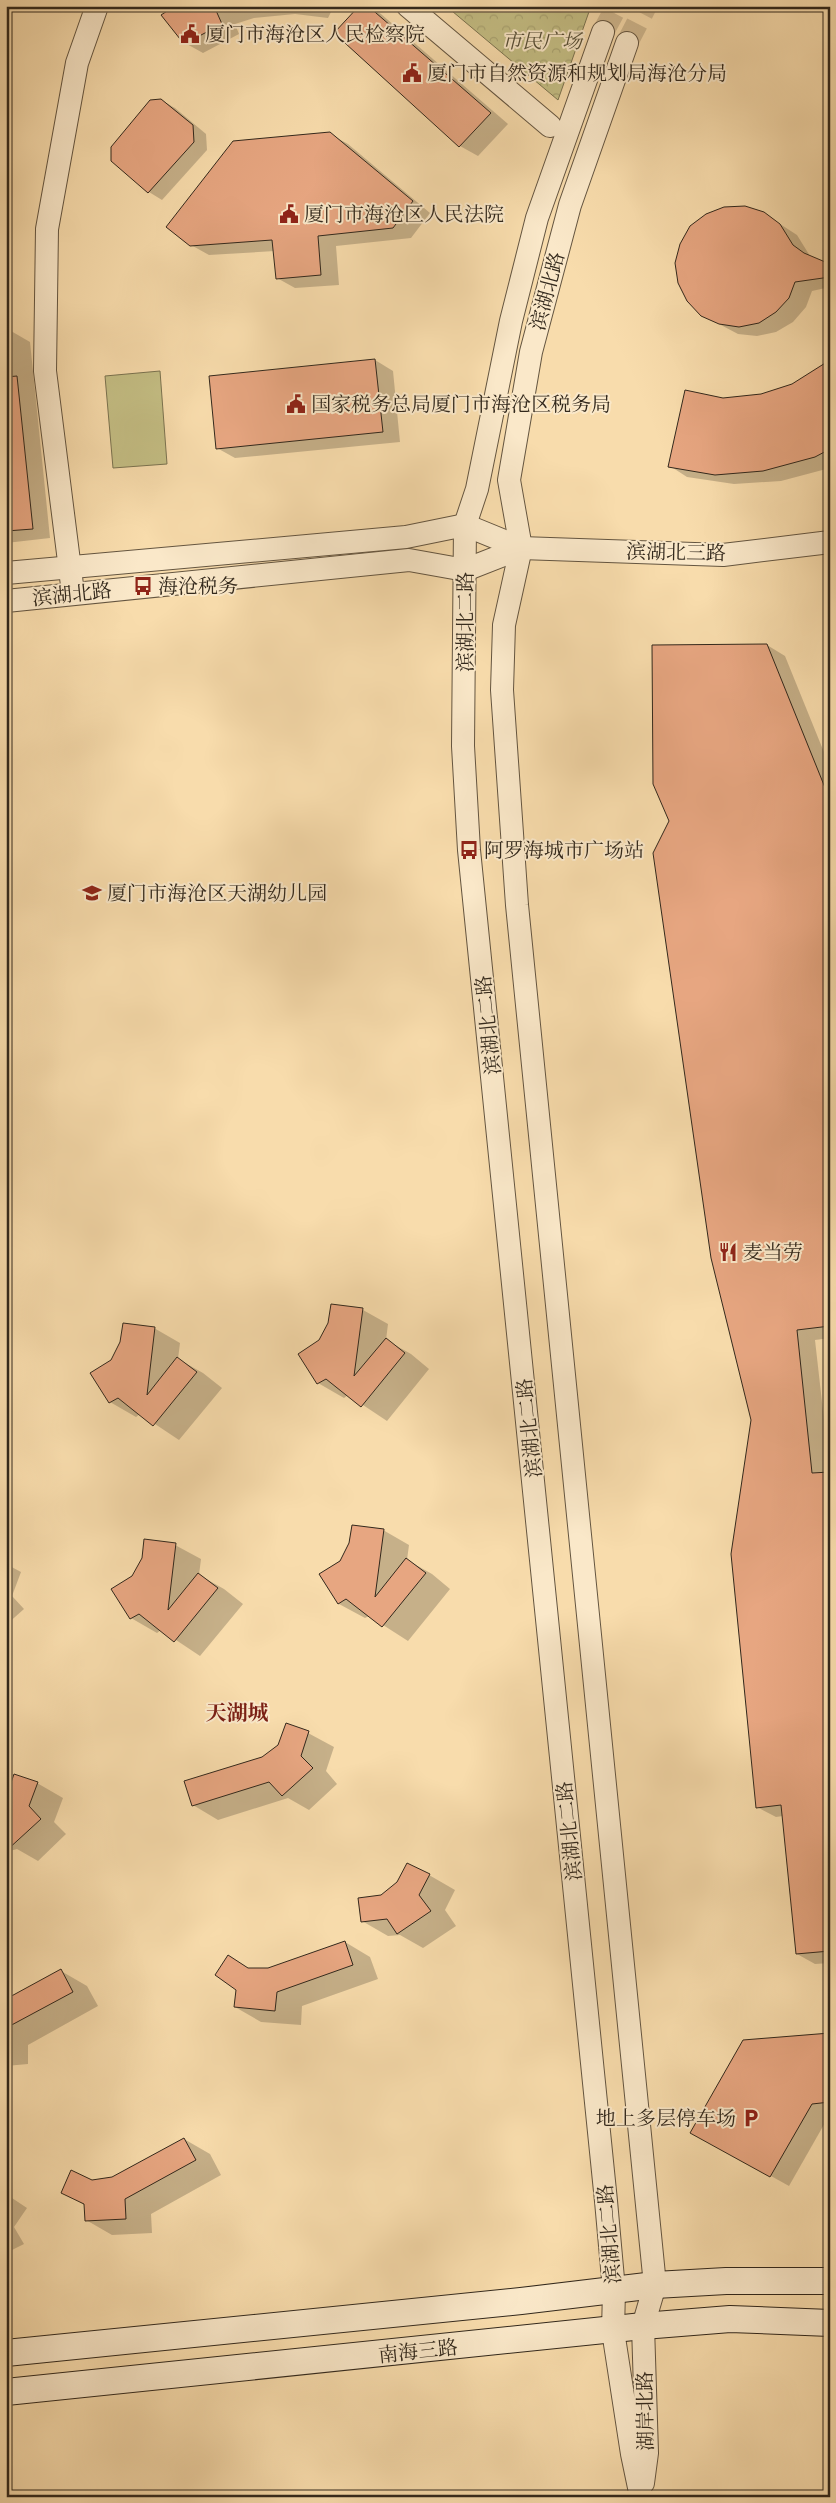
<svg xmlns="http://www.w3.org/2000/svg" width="836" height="2503" font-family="'Sorts Mill Goudy','Noto Serif SC',serif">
<defs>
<pattern id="park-crowns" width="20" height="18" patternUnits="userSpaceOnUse" patternTransform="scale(1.25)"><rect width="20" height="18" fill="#c4be84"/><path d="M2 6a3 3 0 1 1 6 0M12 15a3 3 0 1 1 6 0" fill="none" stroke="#a9a371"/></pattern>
</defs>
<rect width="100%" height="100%" fill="#f8dcac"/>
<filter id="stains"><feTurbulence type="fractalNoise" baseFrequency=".004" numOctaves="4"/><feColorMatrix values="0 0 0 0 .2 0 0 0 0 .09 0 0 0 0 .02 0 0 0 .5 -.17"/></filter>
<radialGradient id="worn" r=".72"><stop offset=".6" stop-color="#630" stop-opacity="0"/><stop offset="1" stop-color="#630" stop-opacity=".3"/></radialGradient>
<path fill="#c4be84" stroke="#7b7350" d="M160 371 167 464 113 468 105 376Z"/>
<path fill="url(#park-crowns)" stroke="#7b7350" d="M446 6H591L558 100Z"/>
<g fill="#0003">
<path d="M178 6H334L328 18 295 14 254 18 235 24 239 34 203 53 185 43Z"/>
<path d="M368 6 381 14 508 124 478 156 460 146 336 33Z"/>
<path d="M161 100 175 108 206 134 207 150 162 200 149 192Z"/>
<path d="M330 134 348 144 430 213 411 238 336 246 339 285 295 288 277 278 275 251 209 255 191 245Z"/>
<path d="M763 213 797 235 810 256 830 265V287L812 291 806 307 793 322 776 332 757 336 738 334 702 315Z"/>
<path d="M11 331 30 342 50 538 6 543V332Z"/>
<path d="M375 360 393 371 400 442 235 458 217 448Z"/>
<path d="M830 361V468L781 481 734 484 687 477 670 466 723 399 761 396 793 385Z"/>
<path d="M767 645 785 656 830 767V1338L815 1340 830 1473V1963L815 1964 797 1954 783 1816 776 1817 757 1807 753 1420Z"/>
<path d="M363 1310 388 1324 386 1340 411 1354 429 1369 387 1421 348 1395 344 1398 318 1383 320 1341Z"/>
<path d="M154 1328 180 1343 178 1359 203 1373 222 1388 179 1440 140 1414 136 1417 110 1402 112 1360 122 1342Z"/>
<path d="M383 1530 409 1545 407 1560 432 1574 450 1589 408 1641 369 1616 365 1618 339 1604 321 1574Z"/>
<path d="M175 1545 201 1559 199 1575 224 1589 243 1604 200 1656 161 1630 157 1633 131 1618 113 1589Z"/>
<path d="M6 1564 21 1572 12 1596 24 1609 6 1625Z"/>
<path d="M308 1733 334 1747 326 1771 337 1784 309 1810 288 1798 218 1820 193 1805 263 1758Z"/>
<path d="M37 1783 63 1798 54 1822 66 1834 38 1861 17 1849 6 1852V1798Z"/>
<path d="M429 1875 455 1890 445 1910 456 1926 423 1948 400 1935 388 1936 362 1921 382 1896 398 1883Z"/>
<path d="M345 1942 370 1957 378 1979 302 2006 301 2025 261 2022 235 2007 237 1989 229 1957 250 1969H268Z"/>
<path d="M61 1971 87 1986 98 2006 28 2045V2064L6 2066V2000Z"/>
<path d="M830 2035V2114L789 2186 692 2132Z"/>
<path d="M184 2139 210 2154 221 2175 151 2214 152 2233 112 2235 86 2220V2206L62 2192 92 2181 113 2178Z"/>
<path d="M6 2194 27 2208 14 2227 24 2244 6 2253Z"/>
</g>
<g fill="#e7a681" stroke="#32281c">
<path d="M175 6H214L222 24 184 44 161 15Z"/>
<path d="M359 6H368L491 113 459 147 334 33Z"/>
<path d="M161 99 193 125 194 142 148 193 111 161V147L150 100Z"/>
<path d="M330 132 413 201 393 228 318 236 321 275 276 279 272 240 190 246 166 227 233 141Z"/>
<path d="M745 206 764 212 780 224 793 245 804 253 830 264V277L795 282 789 298 776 312 759 323 739 327 719 324 701 316 687 301 678 283 675 263 680 244 690 226 706 214 724 207Z"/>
<path d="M375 359 383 432 216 449 209 376Z"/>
<path d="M830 360V449L815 457 763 471 715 475 668 467 685 390 723 398 761 394 792 384Z"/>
<path d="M17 376 33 529 6 531V377Z"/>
<path d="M767 644 830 800V1326L797 1330 812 1473 830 1472V1951L796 1954 781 1805 756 1808 731 1554 751 1420 711 1258 653 853 669 821 653 784 652 645Z"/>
<path d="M331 1304 363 1308 354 1376 386 1338 405 1353 361 1407 326 1379 317 1384 298 1354 319 1340 328 1323Z"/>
<path d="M123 1323 155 1327 147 1395 177 1357 197 1372 153 1426 118 1398 109 1403 90 1373 111 1360 120 1342Z"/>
<path d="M352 1525 384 1529 375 1597 406 1558 426 1573 382 1627 346 1599 338 1604 319 1574 340 1561 349 1543Z"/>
<path d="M144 1539 176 1543 168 1610 198 1573 218 1588 174 1642 139 1614 130 1619 111 1589 132 1576 142 1558Z"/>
<path d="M286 1723 309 1731 301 1756 313 1768 282 1796 269 1782 192 1806 184 1781 262 1757 278 1745Z"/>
<path d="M14 1774 38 1782 29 1806 41 1819 6 1851V1797Z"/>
<path d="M407 1863 430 1874 419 1895 431 1911 397 1934 387 1919 361 1922 358 1898 381 1895 397 1882Z"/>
<path d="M345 1941 353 1965 277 1992 275 2011 234 2007 236 1990 215 1975 228 1955 248 1968H268Z"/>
<path d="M61 1969 73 1992 6 2028V1999Z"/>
<path d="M830 2033V2102L812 2104 770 2177 690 2133 743 2040Z"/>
<path d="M184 2138 196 2160 125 2199 126 2219 85 2221 84 2204 61 2193 71 2170 92 2180 112 2177Z"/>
</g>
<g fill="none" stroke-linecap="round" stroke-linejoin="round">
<g stroke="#d0b88f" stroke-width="22" stroke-dasharray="22 11" stroke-linecap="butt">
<path d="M603 32 617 6"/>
<path d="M627 43 646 6"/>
</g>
<g stroke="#645540" stroke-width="24">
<g id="tertiary">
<path d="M408 6 550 126"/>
<path d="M603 32 537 218 511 321 477 489 465 525 463 746 469 850 606 2201 614 2290 613 2331 632 2454 641 2497"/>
<path d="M627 43 570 205 531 352 509 480 521 548 504 625 502 690 517 905 655 2285 643 2326 647 2453 643 2483"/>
<path d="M6 573 406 537 465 525 521 548 723 555 830 542"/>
<path d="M73 593 45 371 47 229 77 63 97 6"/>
<path d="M6 601 409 560 465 570 521 548"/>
</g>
</g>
<g stroke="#32281c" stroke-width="28">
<g id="secondary">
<path d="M6 2353 521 2301 655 2285 726 2281H830"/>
<path d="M6 2392 643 2326 730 2319 830 2323"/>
</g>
</g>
<use href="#tertiary" stroke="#fae8c9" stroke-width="22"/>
<use href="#secondary" stroke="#fae8c9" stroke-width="26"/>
</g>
<defs>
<g id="civic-bare" transform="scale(1.5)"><path d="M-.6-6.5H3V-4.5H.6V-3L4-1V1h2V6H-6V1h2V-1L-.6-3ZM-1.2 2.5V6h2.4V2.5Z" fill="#8f2418" stroke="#fae8c9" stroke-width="2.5" paint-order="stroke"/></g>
<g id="bus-bare" transform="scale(1.5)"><path d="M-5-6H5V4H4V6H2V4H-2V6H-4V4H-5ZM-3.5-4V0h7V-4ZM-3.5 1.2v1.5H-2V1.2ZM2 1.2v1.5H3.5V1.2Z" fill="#8f2418" stroke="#fae8c9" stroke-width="2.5" paint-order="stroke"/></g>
<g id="school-bare" transform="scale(1.5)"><path d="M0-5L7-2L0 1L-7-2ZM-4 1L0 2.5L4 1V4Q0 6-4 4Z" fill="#8f2418" stroke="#fae8c9" stroke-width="2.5" paint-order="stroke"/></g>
<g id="restaurant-bare" transform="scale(1.5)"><path d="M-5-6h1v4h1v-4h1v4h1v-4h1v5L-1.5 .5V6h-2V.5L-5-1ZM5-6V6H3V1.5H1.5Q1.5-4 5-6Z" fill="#8f2418" stroke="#fae8c9" stroke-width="2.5" paint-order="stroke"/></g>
<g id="parking-bare" transform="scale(1.5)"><path d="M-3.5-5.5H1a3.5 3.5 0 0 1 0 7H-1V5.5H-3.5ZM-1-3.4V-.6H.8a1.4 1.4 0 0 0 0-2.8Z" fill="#8f2418" stroke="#fae8c9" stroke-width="2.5" paint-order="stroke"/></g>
</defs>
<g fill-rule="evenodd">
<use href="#civic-bare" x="190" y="34"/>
<use href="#civic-bare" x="412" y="73"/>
<use href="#civic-bare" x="289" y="214"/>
<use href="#civic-bare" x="296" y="404"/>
<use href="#bus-bare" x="143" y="586"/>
<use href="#bus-bare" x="469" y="850"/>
<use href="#school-bare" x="92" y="893"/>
<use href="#restaurant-bare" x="728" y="1252"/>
<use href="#parking-bare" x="751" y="2118"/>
</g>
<g text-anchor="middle" stroke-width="4" stroke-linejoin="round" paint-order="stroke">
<g font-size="20" fill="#32281c" stroke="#fae8c9" text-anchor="start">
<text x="205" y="41">厦门市海沧区人民检察院</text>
<text x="427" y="80">厦门市自然资源和规划局海沧分局</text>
<text x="304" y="221">厦门市海沧区人民法院</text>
<text x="311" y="411">国家税务总局厦门市海沧区税务局</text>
<text x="158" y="593">海沧税务</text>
<text x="484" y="857">阿罗海城市广场站</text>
<text x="107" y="900">厦门市海沧区天湖幼儿园</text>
<text x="743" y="1259">麦当劳</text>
<text x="736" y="2125" text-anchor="end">地上多层停车场</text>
</g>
<g font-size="20" font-style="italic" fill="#564e36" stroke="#fae8c9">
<text x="542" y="48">市民广场</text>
</g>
<g font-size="20" fill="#32281c" stroke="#fae8c9">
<text transform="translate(547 291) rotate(-75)" y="7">滨湖北路</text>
<text transform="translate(676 552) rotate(1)" y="7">滨湖北三路</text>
<text transform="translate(72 594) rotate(-6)" y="7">滨湖北路</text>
<text transform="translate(465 622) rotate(-90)" y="7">滨湖北二路</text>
<text transform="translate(488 1025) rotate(-96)" y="7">滨湖北二路</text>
<text transform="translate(529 1428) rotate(-96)" y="7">滨湖北二路</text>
<text transform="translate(569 1831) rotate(-96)" y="7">滨湖北二路</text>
<text transform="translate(609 2234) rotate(-95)" y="7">滨湖北二路</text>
<text transform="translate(418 2351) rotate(-6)" y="7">南海三路</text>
<text transform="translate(645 2411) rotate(-91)" y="7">湖岸北路</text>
</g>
<g font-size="21" font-weight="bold" fill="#7a1f14" stroke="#fae8c9">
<text x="237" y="1720">天湖城</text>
</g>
</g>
<rect width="836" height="2503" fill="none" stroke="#f8dcac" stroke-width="25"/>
<rect x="8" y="8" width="821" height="2488" fill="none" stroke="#32281c" stroke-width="2.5"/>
<rect x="12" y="12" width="811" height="2478" fill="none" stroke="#32281c"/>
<rect width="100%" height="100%" filter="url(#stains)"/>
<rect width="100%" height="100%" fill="url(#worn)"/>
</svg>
